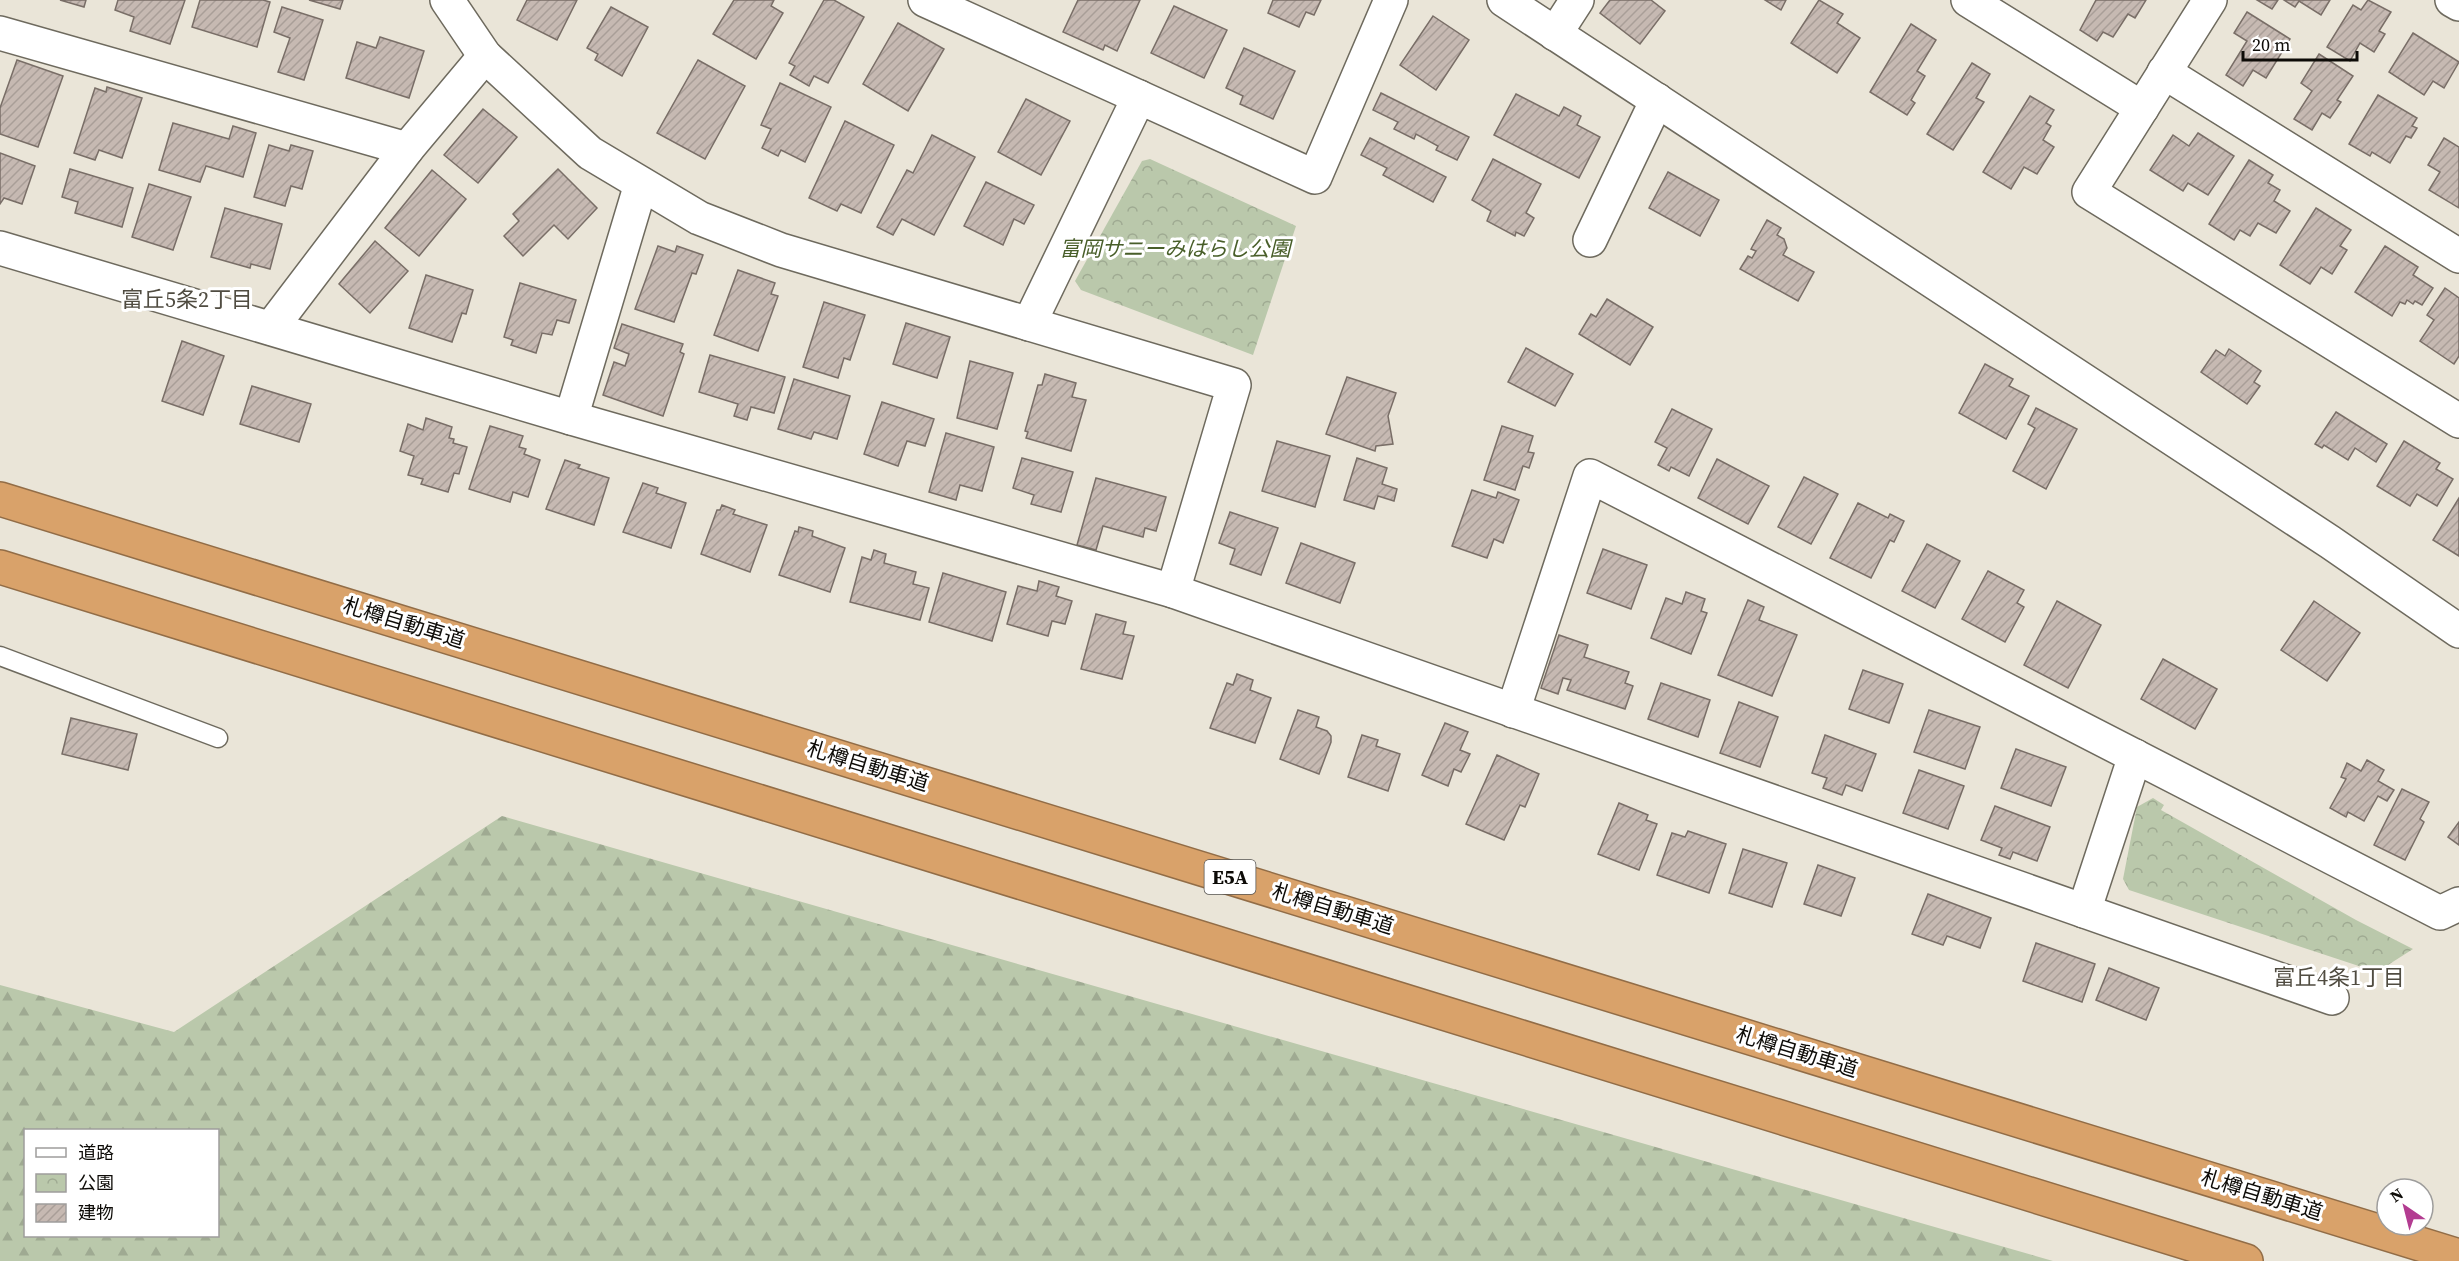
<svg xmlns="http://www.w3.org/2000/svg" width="2459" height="1261" font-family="'Source Serif 4','Noto Sans JP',serif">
<defs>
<pattern id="forest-firs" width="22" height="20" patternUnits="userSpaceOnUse" patternTransform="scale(1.5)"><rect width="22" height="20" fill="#bac8ab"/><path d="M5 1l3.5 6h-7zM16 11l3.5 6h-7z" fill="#9faa92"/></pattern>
<pattern id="park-crowns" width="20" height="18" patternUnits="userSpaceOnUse" patternTransform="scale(1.5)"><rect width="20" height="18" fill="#bac8ab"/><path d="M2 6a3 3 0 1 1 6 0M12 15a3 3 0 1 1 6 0" fill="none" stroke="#9faa92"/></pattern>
<pattern id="building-hatch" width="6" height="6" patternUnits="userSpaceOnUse" patternTransform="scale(1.5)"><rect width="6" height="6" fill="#c6b9b2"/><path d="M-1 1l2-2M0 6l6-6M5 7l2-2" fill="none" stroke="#a99e98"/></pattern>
</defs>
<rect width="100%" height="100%" fill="#eae5d8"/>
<path fill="url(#forest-firs)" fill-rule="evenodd" d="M502 816 2053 1261H0V985L174 1032ZM26 1130H218V1236H26Z"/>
<g fill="url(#park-crowns)">
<path d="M1150 159 1296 226 1253 355 1081 290 1075 281 1142 161Z"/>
<path d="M2153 798 2164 805 2161 810 2356 920 2413 949 2377 972 2129 890 2123 879 2137 807Z"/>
</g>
<g fill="url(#building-hatch)" stroke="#796e67" stroke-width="1.5">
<path d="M60 0H86L84 7Z"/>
<path d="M118 0H185L170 44 130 31 134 17 115 10Z"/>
<path d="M200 0H263L270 2 257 47 192 27Z"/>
<path d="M309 0H343L340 9Z"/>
<path d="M527 0H577L557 40 517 20Z"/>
<path d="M734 0H774L771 6 783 13 756 59 713 34Z"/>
<path d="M824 0H834L864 17 828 83 814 76 809 86 790 75 795 66 789 63Z"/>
<path d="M1078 0H1140L1117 51 1105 45 1103 50 1063 32Z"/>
<path d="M1273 0H1321L1314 15 1306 12 1299 27 1268 13Z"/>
<path d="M1610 0H1651L1665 11 1640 44 1600 13Z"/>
<path d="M1765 0H1786L1781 10Z"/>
<path d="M1819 0 1843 14 1837 23 1860 38 1837 73 1791 43Z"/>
<path d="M2096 0H2146L2135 18 2128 14 2113 37 2103 32 2097 41 2080 30Z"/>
<path d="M2257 0H2278L2272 9Z"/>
<path d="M2284 0H2330L2321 15 2299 1 2295 7Z"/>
<path d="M2368 0 2391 12 2379 31 2385 34 2374 52 2360 43 2350 61 2327 47 2353 5 2361 10Z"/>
<path d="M1174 6 1227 30 1204 78 1151 53Z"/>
<path d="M282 7 323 20 304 80 278 72 290 38 274 32Z"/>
<path d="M611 7 648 27 622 76 595 60 598 54 587 48Z"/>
<path d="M2247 12 2290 39 2266 78 2253 70 2243 86 2226 75 2247 41 2234 33Z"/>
<path d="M1433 16 1469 40 1436 90 1400 65Z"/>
<path d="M898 23 944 49 908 111 863 84Z"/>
<path d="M1911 24 1936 40 1917 71 1925 76 1911 100 1915 103 1907 115 1870 92Z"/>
<path d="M2413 33 2459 62 2444 88 2433 81 2424 95 2389 72Z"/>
<path d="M380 37 424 51 409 98 346 78 357 42 376 48Z"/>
<path d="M1244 48 1295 71 1273 119 1240 104 1243 96 1226 88Z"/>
<path d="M2319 54 2353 76 2337 100 2341 102 2330 118 2322 113 2312 130 2294 119 2312 91 2301 83Z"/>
<path d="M17 60 63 76 38 147 0 134V108Z"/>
<path d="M698 60 745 86 705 159 657 133Z"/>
<path d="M1972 63 1990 74 1976 98 1984 102 1953 150 1927 134Z"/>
<path d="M780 83 831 107 805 162 781 150 778 156 762 148 771 129 761 125Z"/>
<path d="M107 87 142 98 122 158 99 150 95 160 74 153 95 88 106 92Z"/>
<path d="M1381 93 1469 137 1457 160 1436 150 1438 146 1416 134 1414 139 1394 129 1398 122 1373 110Z"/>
<path d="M1516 94 1559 116 1564 107 1581 116 1577 125 1600 137 1579 178 1494 135Z"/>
<path d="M2378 95 2417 118 2412 126 2417 128 2411 138 2406 136 2390 163 2372 152 2370 156 2349 144Z"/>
<path d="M2030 96 2054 110 2046 123 2051 126 2043 140 2054 147 2037 174 2024 167 2011 189 1983 172Z"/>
<path d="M1026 99 1070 121 1041 175 998 152Z"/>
<path d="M483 109 517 137 478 183 444 155Z"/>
<path d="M845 121 894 145 861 213 841 204 837 211 809 198Z"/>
<path d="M173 123 229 139 233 126 256 133 243 177 206 166 200 182 159 170Z"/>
<path d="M2198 133 2234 156 2208 195 2188 183 2183 191 2150 170 2173 135 2189 146Z"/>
<path d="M932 135 975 157 934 235 902 219 893 235 877 227 907 170 913 173Z"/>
<path d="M1370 138 1446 177 1433 202 1383 175 1387 168 1361 155Z"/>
<path d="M2444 138 2459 147V208L2429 190 2440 172 2428 165Z"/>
<path d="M269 145 289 151 291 145 313 151 302 189 291 186 285 206 254 197Z"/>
<path d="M0 153 35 166 22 204 4 198 0 204Z"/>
<path d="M1493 159 1541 184 1526 213 1534 218 1524 236 1516 232 1515 236 1487 221 1491 211 1472 200Z"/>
<path d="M2249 160 2273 175 2268 183 2280 190 2274 201 2290 211 2276 233 2258 223 2250 236 2240 230 2234 240 2209 224Z"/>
<path d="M70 169 133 188 122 227 75 213 78 202 62 197Z"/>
<path d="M558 169 597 208 568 239 554 225 523 256 504 236 519 221 513 214Z"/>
<path d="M432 170 466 199 419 256 385 228Z"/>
<path d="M1668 172 1719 200 1700 236 1649 208Z"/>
<path d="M986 182 1034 205 1024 224 1014 219 1003 245 964 226Z"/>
<path d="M149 184 191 197 173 250 132 237Z"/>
<path d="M225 208 282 224 270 269 251 264 250 268 211 257Z"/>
<path d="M2316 208 2351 230 2340 246 2347 250 2332 274 2321 267 2310 284 2280 265Z"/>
<path d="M1767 220 1781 228 1777 235 1784 239 1787 248 1783 255 1814 272 1798 301 1740 269 1748 256 1752 258 1756 251 1751 249Z"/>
<path d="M375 241 408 271 370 313 339 284Z"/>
<path d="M658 246 675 252 677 246 703 255 696 274 692 273 674 322 635 309Z"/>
<path d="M2385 246 2418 267 2413 275 2433 288 2422 305 2415 301 2413 304 2407 300 2405 304 2400 302 2392 316 2355 292Z"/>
<path d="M738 270 775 283 771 294 778 296 758 351 714 335Z"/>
<path d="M426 275 473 290 466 314 462 313 452 342 409 328Z"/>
<path d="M520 283 576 300 569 323 557 320 552 335 542 333 536 353 511 345 513 340 504 337Z"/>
<path d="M2445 288 2459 298V356L2454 364 2420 341 2434 320 2427 315Z"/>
<path d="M1607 299 1653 327 1630 365 1579 334 1591 314 1596 317Z"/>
<path d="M824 302 865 315 850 360 844 358 838 378 803 367Z"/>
<path d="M906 323 950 337 937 378 893 364Z"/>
<path d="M622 324 683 344 680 352 684 354 663 416 603 395 614 362 625 366 629 354 614 348Z"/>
<path d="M182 341 224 356 203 415 162 401Z"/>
<path d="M1526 348 1573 374 1555 406 1508 382Z"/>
<path d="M2229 349 2261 371 2254 382 2260 386 2247 404 2201 372 2216 350 2225 356Z"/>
<path d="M710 355 785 377 774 413 751 407 747 420 734 416 738 404 699 392Z"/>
<path d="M970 361 1013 373 997 429 957 418Z"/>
<path d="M1985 364 2013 379 2009 386 2029 396 2006 439 1959 413Z"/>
<path d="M1045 374 1076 383 1072 397 1086 400 1071 451 1026 438 1028 432 1025 431 1038 385H1042Z"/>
<path d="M1347 377 1396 393 1388 416 1393 444 1376 446 1375 451 1326 434Z"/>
<path d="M794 379 850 396 837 439 814 432 811 439 778 429Z"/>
<path d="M252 386 311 404 299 442 240 424Z"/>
<path d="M882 402 934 419 925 446 907 441 898 466 864 454Z"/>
<path d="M2036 408 2077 429 2046 489 2013 471 2035 428 2028 424Z"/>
<path d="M1672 409 1712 429 1689 476 1671 467 1669 471 1658 465 1667 448 1655 442Z"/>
<path d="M2336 412 2387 444 2376 462 2355 448 2348 460 2324 445 2322 448 2315 444Z"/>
<path d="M426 418 452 427 449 438 454 439 453 443 467 447 459 474 454 473 448 492 421 484 423 479 408 475 414 456 400 451 408 424 423 430Z"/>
<path d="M490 426 523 436 519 447 526 449 524 454 540 460 528 497 513 492 510 502 469 489Z"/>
<path d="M1502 426 1533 436 1528 452 1534 453 1529 468 1523 466 1515 490 1484 480Z"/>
<path d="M946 433 994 447 982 491 960 485 956 500 929 492Z"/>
<path d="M1277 441 1330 456 1315 507 1262 491Z"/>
<path d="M2404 441 2440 463 2436 469 2453 479 2437 506 2417 494 2410 506 2377 486Z"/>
<path d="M1022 458 1073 472 1061 512 1031 504 1034 495 1013 488Z"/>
<path d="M1357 458 1387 468 1382 484 1397 489 1394 501 1378 496 1374 509 1344 500Z"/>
<path d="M1717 459 1769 486 1748 524 1698 498Z"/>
<path d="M565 460 580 465 578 468 609 478 594 525 546 509Z"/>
<path d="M1804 477 1838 494 1811 544 1778 527Z"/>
<path d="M1096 478 1166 497 1156 531 1145 528 1143 537 1103 526 1096 550 1077 545Z"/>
<path d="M643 483 658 488 656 493 686 503 671 548 623 532Z"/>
<path d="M1472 490 1496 498 1498 492 1519 500 1503 543 1494 539 1487 558 1452 546Z"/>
<path d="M2459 498V556L2433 540Z"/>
<path d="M1858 503 1888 518 1890 514 1904 521 1894 542 1890 540 1871 578 1830 558Z"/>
<path d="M722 505 735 510 733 514 767 525 750 572 701 554 717 510H720Z"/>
<path d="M1230 512 1278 528 1261 575 1230 564 1235 549 1219 543Z"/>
<path d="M799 527 813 531 812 536 845 548 830 592 779 575 795 531 798 532Z"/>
<path d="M1301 543 1355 563 1340 603 1286 583Z"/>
<path d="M1927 544 1960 561 1935 608 1902 591Z"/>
<path d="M1603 549 1647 565 1631 609 1587 593Z"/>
<path d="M874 550 886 554 884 563 916 572 913 584 929 588 920 620 850 602 862 557 871 560Z"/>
<path d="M1988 571 2024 590 2017 603 2024 607 2005 642 1962 619Z"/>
<path d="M943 573 1006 592 992 641 929 622Z"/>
<path d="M1039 581 1059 587 1056 596 1072 601 1065 624 1052 621 1048 636 1007 624 1018 586 1037 591Z"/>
<path d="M1686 592 1705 599 1701 611 1707 613 1691 654 1651 638 1666 598 1682 604Z"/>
<path d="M1748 600 1764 607 1759 620 1797 635 1772 696 1718 675Z"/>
<path d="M2057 601 2101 625 2068 688 2024 665Z"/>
<path d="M2314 601 2360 633 2327 681 2281 650Z"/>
<path d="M1096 614 1126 622 1123 634 1134 636 1122 679 1081 669Z"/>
<path d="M1559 635 1588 645 1584 657 1629 672 1625 683 1633 686 1625 709 1567 690 1571 680 1563 678 1558 694 1541 688Z"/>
<path d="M2163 659 2217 689 2195 729 2141 699Z"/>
<path d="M1863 670 1903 684 1889 723 1849 709Z"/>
<path d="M1237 674 1253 680 1250 690 1271 698 1255 743 1210 728 1227 683 1233 685Z"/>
<path d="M1661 683 1710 700 1698 737 1648 719Z"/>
<path d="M1739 702 1778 717 1760 767 1720 753Z"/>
<path d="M1298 710 1319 717 1316 727 1327 731 1331 736V742L1319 774 1280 759Z"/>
<path d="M1929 710 1980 727 1965 769 1914 752Z"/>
<path d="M71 718 137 734 128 770 62 754Z"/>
<path d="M1445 723 1468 732 1460 750 1470 754 1461 772 1454 769 1448 786 1422 775Z"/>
<path d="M1362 735 1378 740 1376 746 1400 754 1388 791 1348 777Z"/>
<path d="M1825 735 1876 754 1862 791 1846 785 1842 795 1823 788 1827 778 1812 773Z"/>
<path d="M2016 749 2066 767 2051 806 2001 788Z"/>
<path d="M1497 755 1539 774 1525 807 1520 805 1504 840 1466 824Z"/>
<path d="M2367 760 2384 770 2378 781 2394 790 2387 801 2378 796 2364 821 2348 812 2346 817 2330 808 2346 779 2341 777 2347 763 2361 771Z"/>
<path d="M1919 770 1964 786 1948 829 1903 813Z"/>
<path d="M2402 789 2429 802 2420 819 2424 822 2405 860 2374 845Z"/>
<path d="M1619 803 1648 815 1646 820 1657 824 1639 870 1598 854Z"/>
<path d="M1995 806 2050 827 2037 861 2013 852 2010 859 1999 855 2002 848 1981 840Z"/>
<path d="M2459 822V845L2448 837Z"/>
<path d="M1688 831 1726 844 1709 893 1657 875 1672 833 1685 837Z"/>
<path d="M1743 849 1787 863 1772 907 1729 893Z"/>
<path d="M1818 865 1855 878 1841 916 1804 904Z"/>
<path d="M1928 894 1991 918 1980 948 1947 936 1943 945 1912 934Z"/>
<path d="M2036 943 2095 964 2082 1002 2023 981Z"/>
<path d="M2109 968 2159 988 2146 1020 2096 1000Z"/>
</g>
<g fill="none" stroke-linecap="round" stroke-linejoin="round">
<g stroke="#6e6a5e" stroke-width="21">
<path id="service" d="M0 656 218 738"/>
</g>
<g stroke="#6e6a5e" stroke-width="36">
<g id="minor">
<path d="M447 0 485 56 590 153 699 218 781 250 1234 385 1173 591"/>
<path d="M925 0 1315 177 1391 0"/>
<path d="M1504 0 2330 542 2459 631"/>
<path d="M1968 0 2142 108"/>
<path d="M2210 0 2089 192 2459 421"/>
<path d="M2452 0 2459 4"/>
<path d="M0 33 407 149"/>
<path d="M1555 34 1577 0"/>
<path d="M2164 72 2459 256"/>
<path d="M1590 240 1657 100"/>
<path d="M0 248 571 418 1173 591 2332 998"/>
<path d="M1029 324 1139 97"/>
<path d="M271 328 407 149 485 56"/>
<path d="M571 418 641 184"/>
<path d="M1513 711 1590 476 2440 913 2459 904"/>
<path d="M2084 911 2135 756"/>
</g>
</g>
<g stroke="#926d47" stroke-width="36">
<g id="motorway">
<path d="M0 499 2459 1256"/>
<path d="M0 567 2246 1261"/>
</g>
</g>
<use href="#service" stroke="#fff" stroke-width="18"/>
<use href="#minor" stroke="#fff" stroke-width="33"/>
<use href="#motorway" stroke="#d9a26a" stroke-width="33"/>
</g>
<g text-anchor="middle" stroke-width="6" stroke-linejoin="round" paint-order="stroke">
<rect fill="#fff" stroke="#565451" stroke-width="1.5" x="1204.5" y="860" width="51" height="34" rx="4.5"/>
<g font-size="20" font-weight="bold" fill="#0d0b07">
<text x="1230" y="884">E5A</text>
</g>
<g font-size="21" font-style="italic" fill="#485e29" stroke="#fff">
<text x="1175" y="256">富岡サニーみはらし公園</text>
</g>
<g font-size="21" fill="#0d0b07" stroke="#fff">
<text transform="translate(404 623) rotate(17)" y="7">札樽自動車道</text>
<text transform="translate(868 766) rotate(17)" y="7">札樽自動車道</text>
<text transform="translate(1333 909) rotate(17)" y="7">札樽自動車道</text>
<text transform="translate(1797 1052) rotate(17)" y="7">札樽自動車道</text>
<text transform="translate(2262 1195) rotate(17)" y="7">札樽自動車道</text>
</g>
<g font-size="22" fill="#504c41" stroke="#fff">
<text x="187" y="307">富丘5条2丁目</text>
<text x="2339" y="985">富丘4条1丁目</text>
</g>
</g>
<rect x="24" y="1129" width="195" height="108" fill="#ffffff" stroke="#9e9d9c" stroke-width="1.5"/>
<rect x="36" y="1148" width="30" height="9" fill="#ffffff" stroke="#9e9d9c" stroke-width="1.5"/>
<text x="78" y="1159" font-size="18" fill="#0d0b07">道路</text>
<rect x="36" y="1174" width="30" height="18" fill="url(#park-crowns)" stroke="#9e9d9c" stroke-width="1.5"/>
<text x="78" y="1189" font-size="18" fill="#0d0b07">公園</text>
<rect x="36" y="1204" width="30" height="18" fill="url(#building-hatch)" stroke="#9e9d9c" stroke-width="1.5"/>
<text x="78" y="1219" font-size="18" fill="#0d0b07">建物</text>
<g transform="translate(2405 1207) rotate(325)"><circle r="28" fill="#ffffff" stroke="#9e9d9c" stroke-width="1.5"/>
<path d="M0-4.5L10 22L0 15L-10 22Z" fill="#b33c91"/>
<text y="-9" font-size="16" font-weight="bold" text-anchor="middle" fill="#0d0b07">N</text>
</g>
<path d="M2243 51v9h114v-9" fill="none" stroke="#0d0b07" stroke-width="3"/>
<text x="2252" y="51" font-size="18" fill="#0d0b07" stroke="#ffffff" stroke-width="4.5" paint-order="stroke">20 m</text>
</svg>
